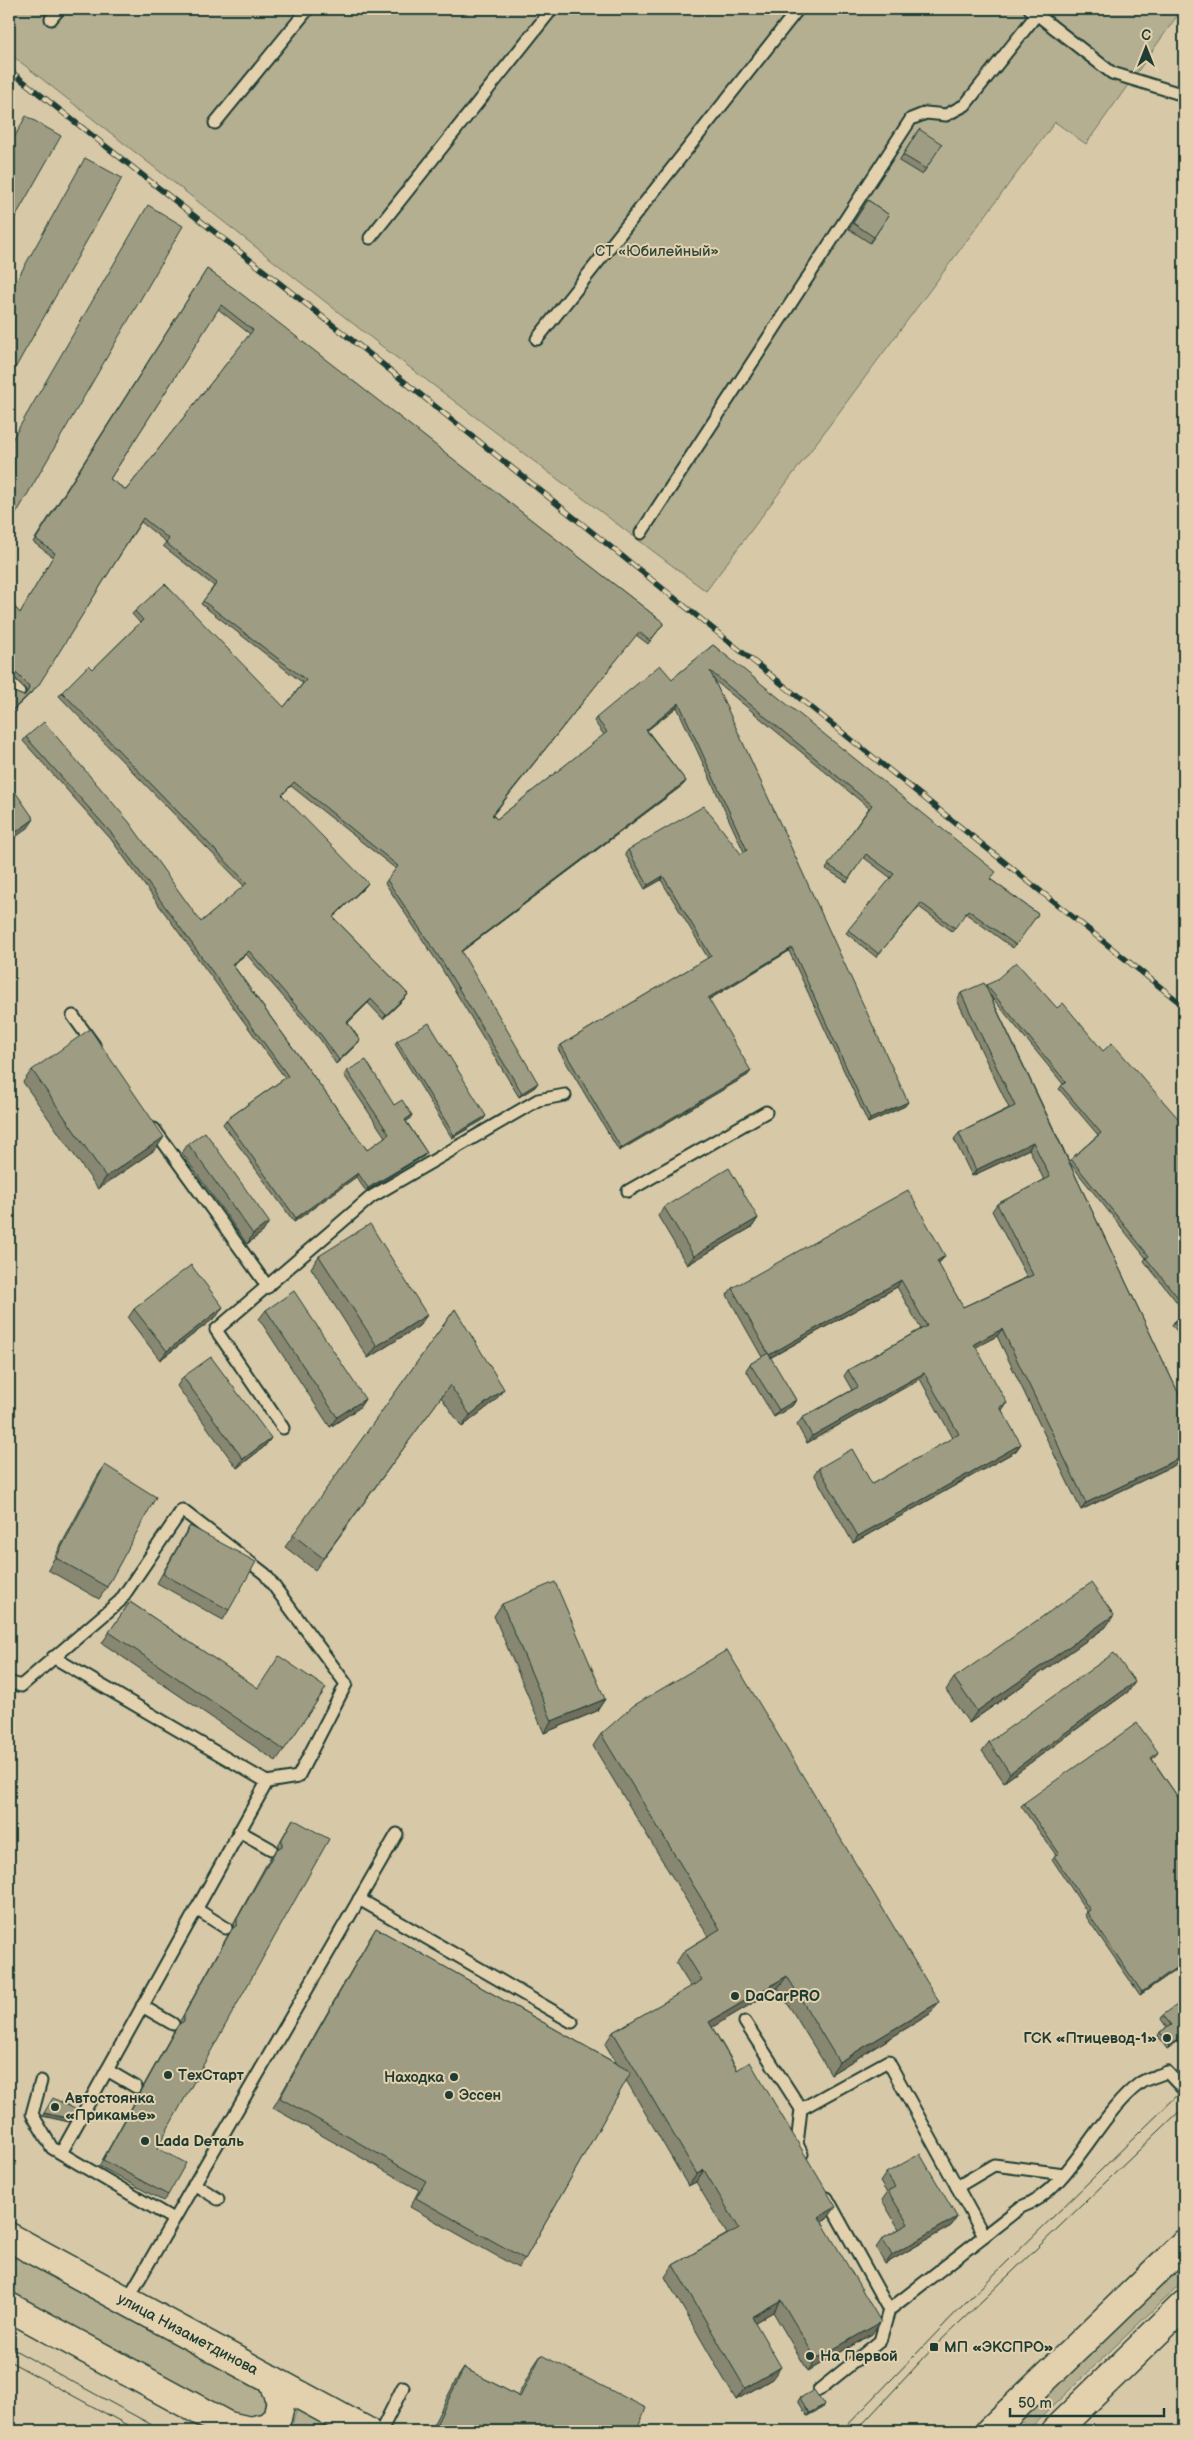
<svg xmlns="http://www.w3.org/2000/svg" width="1193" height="2440" font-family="'Balsamiq Sans',sans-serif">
<rect width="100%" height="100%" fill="#d7c8a7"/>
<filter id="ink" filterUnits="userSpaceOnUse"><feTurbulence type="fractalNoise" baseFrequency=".02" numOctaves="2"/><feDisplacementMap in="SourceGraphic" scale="10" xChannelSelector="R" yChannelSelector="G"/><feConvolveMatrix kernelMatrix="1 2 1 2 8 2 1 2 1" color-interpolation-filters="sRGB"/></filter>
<g filter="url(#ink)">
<g fill="#b5af92" stroke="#6a7663">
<path d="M9 9H1182L1086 144 1055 122 706 591 388 351 9 53Z"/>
<path d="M9 2249 267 2390 269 2398 265 2414 250 2422 9 2291Z"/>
<path d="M1184 2264V2280L1029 2429 1020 2420Z"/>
<path d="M294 2405 342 2431H288L296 2413Z"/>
</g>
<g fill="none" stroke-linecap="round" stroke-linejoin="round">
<g stroke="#1f3d34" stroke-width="15">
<g id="service">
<path d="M1030 9 1112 73 1184 95"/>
<path d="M51 19 59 9"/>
<path d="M215 123 308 9"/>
<path d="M370 238 552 9"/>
<path d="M537 339 798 9"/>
<path d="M641 533 911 119 926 113 946 115 965 105 1041 9"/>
<path d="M9 681 19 692"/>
<path d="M73 1016 94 1045"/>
<path d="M154 1129 268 1287"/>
<path d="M628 1191 766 1112"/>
<path d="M283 1428 216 1330 371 1197 538 1100 565 1095"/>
<path d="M53 1657 267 1782 61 2153"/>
<path d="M9 1682 21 1686 120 1601 182 1510 265 1574 346 1684 298 1777 267 1782"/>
<path d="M239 1831 271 1849"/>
<path d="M359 1899 572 2022"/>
<path d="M196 1909 226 1928"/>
<path d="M142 2006 173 2024"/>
<path d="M745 2022 801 2109 797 2144 802 2154"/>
<path d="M107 2070 136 2087"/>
<path d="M41 2081 32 2114 52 2148 173 2219"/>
<path d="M801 2109 888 2061 984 2236"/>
<path d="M194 2184 218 2199"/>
<path d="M957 2187 994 2165 1064 2174"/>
<path d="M827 2198 889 2310"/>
<path d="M126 2302 397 1834"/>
<path d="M819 2390 880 2341 889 2310 1021 2207C1069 2191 1097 2115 1139 2084 1146 2078 1158 2076 1167 2072L1184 2090"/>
<path d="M381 2431 403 2387"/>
</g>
</g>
<g stroke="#1f3d34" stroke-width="31">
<g id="primary">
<path d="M9 2237 366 2431"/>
<path d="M9 2307 237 2431"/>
<path d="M224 2425 250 2431 268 2427 277 2418 281 2401 271 2379"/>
<path d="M990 2431 1184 2244"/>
<path d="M1055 2431 1184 2305"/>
</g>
</g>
<use href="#service" stroke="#e3d1ae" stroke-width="11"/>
<use href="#primary" stroke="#e3d1ae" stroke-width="28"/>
<g stroke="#1f3d34" stroke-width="1">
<path d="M9 2347 163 2431"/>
<path d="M9 2361 138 2431"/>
<path d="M842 2431 967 2301 1184 2089"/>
<path d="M856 2431 934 2347 1184 2107"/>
</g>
<g stroke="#1f3d34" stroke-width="5.5">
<path id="rail" d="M9 70 381 363 1184 1006"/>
</g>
<use href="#rail" stroke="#e3d1ae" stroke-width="4" stroke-dasharray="11" stroke-linecap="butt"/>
</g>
<g fill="#888771" stroke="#1f3d34" fill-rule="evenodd">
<path d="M772 9H780L777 13Z"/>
<path d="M919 129 926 169 922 175 899 161Z"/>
<path d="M868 200 889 215 870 243 849 229Z"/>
<path d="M207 269 664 623 648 644 636 635 493 815 497 819 604 735 594 721 596 718 672 679 713 645 990 879 1038 914 1013 948 965 913 952 931 919 907 876 957 846 933 891 878 863 857 847 882 826 869 869 808 714 680 905 1106 868 1123 789 951 708 1000 748 1075 619 1151 558 1049 561 1045 708 958 661 880 645 889 625 854 628 850 741 854 744 852 677 707 647 730 686 781 683 785 461 952 535 1087 519 1097 440 966 385 883 396 869 291 786 282 795 365 887 333 917 408 994 405 998 383 1019 368 1003 348 1023 360 1040 357 1044 336 1064 320 1039 246 954 233 965 367 1150 385 1137 344 1075 347 1071 394 1105 410 1119 406 1121 427 1153 424 1156 366 1191 356 1177 294 1222 223 1124 226 1120 285 1078 110 838 23 741 26 737 201 922 244 886 59 696 62 692 93 669 140 623 132 614 135 611 284 707 303 683 201 604 214 586 163 546 166 542 141 522 35 689 9 714 16 693 24 696 26 693V690L11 674H9V601L20 613 53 557 33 542ZM218 309 250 334 126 490 110 479Z"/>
<path d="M986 985 1057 1008 1103 1051 1184 1125V1311L1144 1261 1146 1258 1069 1162 1184 1405V1469L1181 1462 1081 1510 997 1336 975 1347 1002 1410 1016 1451 853 1543 814 1474 819 1468 872 1484 953 1438 920 1379 807 1443 797 1425 802 1418 852 1390 844 1376 848 1370 921 1329 897 1287 770 1358 796 1400 792 1406 774 1417 746 1370 750 1364 762 1357 727 1295 732 1288 945 1256 940 1262 938 1264 963 1307 1027 1277 992 1211 997 1204 1044 1180 1029 1149 972 1176 954 1139 959 1133 1009 1108 957 1000 961 993ZM990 995 1063 1084 1059 1089 1098 1135 1071 1159 1069 1161Z"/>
<path d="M397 1041 483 1120 452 1138 395 1044Z"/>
<path d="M32 1070 156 1149 98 1189 23 1082Z"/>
<path d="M188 1144 263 1232 247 1244 182 1153Z"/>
<path d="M664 1207 758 1218 752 1227 687 1265 658 1216Z"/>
<path d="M319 1256 427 1315 419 1326 368 1358 311 1268Z"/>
<path d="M134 1309 217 1316 160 1360 128 1318Z"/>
<path d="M455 1309 495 1401 462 1427 441 1397 315 1570 285 1547Z"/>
<path d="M266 1310 365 1399 359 1408 330 1427 259 1319Z"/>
<path d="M1184 1314V1340L1172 1325 1174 1322Z"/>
<path d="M183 1377 271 1438 264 1447 237 1468 177 1386Z"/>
<path d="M105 1465 107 1587 99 1599 48 1570 97 1477Z"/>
<path d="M190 1526 229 1610 223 1620 157 1583 184 1535Z"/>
<path d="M130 1602 257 1688H326L276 1761 102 1643Z"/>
<path d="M502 1604 605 1699 597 1711 544 1733 494 1616Z"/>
<path d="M1106 1627 969 1723 946 1690 954 1678Z"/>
<path d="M1129 1691 1004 1782 982 1751 989 1742Z"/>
<path d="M601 1734 930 2014 831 2074 778 1988 712 2027 827 2219 822 2222 872 2334 808 2371 773 2312 755 2322 772 2379 736 2400 665 2277 673 2265 727 2234 696 2182 688 2186 626 2080 525 2259 518 2268 410 2207 419 2190 273 2108 370 1938 376 1928 617 2064 605 2044 613 2032 691 1987 676 1963 684 1951 708 1936 593 1746Z"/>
<path d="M1158 1752 1156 1756 1152 1759 1184 1806V1812L1183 1814 1184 1816V1964L1140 1995 1085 1915 1087 1912 1052 1859 1056 1855 1021 1806 1024 1803Z"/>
<path d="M293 1819 157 2148 168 2195 163 2201 99 2166 174 2031 180 2024V2021L228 1935 233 1928V1925L271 1856 276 1850 278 1849V1845Z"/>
<path d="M1163 2015 1184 2037 1167 2049 1158 2036 1160 2032 1167 2028 1161 2019Z"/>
<path d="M886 2173 957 2217 951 2226 885 2264 876 2248 882 2239 899 2229 882 2200 887 2193 880 2182Z"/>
<path d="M541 2355 636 2431H430L456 2380 464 2368 518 2396 533 2367Z"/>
<path d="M800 2398 822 2408 807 2416 798 2401Z"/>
</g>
<g fill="#6f6e5c" stroke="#1f3d34">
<path d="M13 670 11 674H9V671Z"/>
<path d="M38 686 35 689 9 714V713Z"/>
<path d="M679 703 677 707 644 733 646 730Z"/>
<path d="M686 781 683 785 458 954 461 951Z"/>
<path d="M34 819 28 828 9 842V837Z"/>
<path d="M663 876 661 880 645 889 648 885Z"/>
<path d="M368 883 365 887 330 920 333 917Z"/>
<path d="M792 948 789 951 705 1002 708 998Z"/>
<path d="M249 951 246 954 229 968 232 964Z"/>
<path d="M408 994 405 998 383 1019 386 1015Z"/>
<path d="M371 999 368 1003 345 1026 347 1022Z"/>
<path d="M360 1040 357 1044 336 1064 339 1060Z"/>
<path d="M751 1071 748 1075 619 1151 621 1148Z"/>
<path d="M538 1083 535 1087 519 1097 522 1093Z"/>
<path d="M908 1102 905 1106 868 1123 870 1119Z"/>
<path d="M412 1115 410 1119 402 1124 405 1120Z"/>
<path d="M486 1116 483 1120 452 1138 454 1135Z"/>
<path d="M164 1137 156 1149 98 1189 106 1177Z"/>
<path d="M1033 1142 1029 1149 972 1176 976 1170Z"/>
<path d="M427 1153 424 1156 366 1191 368 1188Z"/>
<path d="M358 1173 356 1177 294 1222 296 1218Z"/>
<path d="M758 1218 752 1227 687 1265 694 1256Z"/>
<path d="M269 1222 263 1232 247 1244 253 1234Z"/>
<path d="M945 1256 940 1262 932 1267 937 1261Z"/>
<path d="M901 1280 897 1287 764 1361 769 1355Z"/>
<path d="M223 1307 217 1316 160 1360 167 1351Z"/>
<path d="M427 1315 419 1326 368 1358 377 1346Z"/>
<path d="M1002 1329 997 1336 969 1351 974 1344Z"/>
<path d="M924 1373 920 1379 807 1443 812 1436Z"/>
<path d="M504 1389 495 1401 462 1427 470 1415Z"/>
<path d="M365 1399 359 1408 330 1427 337 1417Z"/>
<path d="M796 1400 792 1406 774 1417 779 1410Z"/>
<path d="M1007 1403 1002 1410 995 1414 1000 1407Z"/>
<path d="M271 1438 264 1447 237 1468 243 1459Z"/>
<path d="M1021 1444 1016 1451 853 1543 858 1536Z"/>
<path d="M1184 1456 1181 1462 1081 1510 1086 1503Z"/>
<path d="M1114 1615 1106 1627 969 1723 977 1711Z"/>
<path d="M1135 1682 1129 1691 1004 1782 1010 1773Z"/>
<path d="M605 1699 597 1711 544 1733 552 1721Z"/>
<path d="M1184 1962V1964L1140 1995 1142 1992Z"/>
<path d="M787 1976 778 1988 701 2034 709 2022Z"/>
<path d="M939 2002 930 2014 831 2074 839 2062Z"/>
<path d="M1184 2035V2037L1167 2049 1170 2046Z"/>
<path d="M44 2113 72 2119 69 2122 42 2116Z"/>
<path d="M704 2170 696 2182 688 2186 697 2174Z"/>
<path d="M836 2207 827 2219 810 2229 819 2217Z"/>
<path d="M957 2217 951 2226 885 2264 892 2255Z"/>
<path d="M781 2300 773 2312 743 2329 752 2317Z"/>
<path d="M881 2322 872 2334 808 2371 816 2359Z"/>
<path d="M781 2367 772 2379 736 2400 745 2388Z"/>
<path d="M824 2405 822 2408 807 2416 809 2413Z"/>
</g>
<g fill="#9e9d83" stroke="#1f3d34" fill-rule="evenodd">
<path d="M26 116 61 136 9 228V147Z"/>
<path d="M919 129 942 144 926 169 903 155Z"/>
<path d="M85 158 122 178 9 379V294Z"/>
<path d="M868 200 889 215 874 237 853 223Z"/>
<path d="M148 205 183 226 9 526V445Z"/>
<path d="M207 269 235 289 664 623 650 641 639 632 492 815 497 819 607 732 596 718 660 665 672 679 713 645 996 872 990 879 1038 914 1016 945 968 910 955 928 921 903 879 954 848 930 894 874 866 854 849 878 828 865 872 805 710 671 908 1102 870 1119 792 948 708 998 751 1071 621 1148 561 1045 711 956 663 876 648 885 628 850 704 806 741 854 747 850 679 703 646 730 686 781 461 951 538 1083 522 1093 443 963 387 880 398 866 294 782 282 795 368 883 333 917 408 994 386 1015 371 999 347 1022 360 1040 339 1060 322 1036 249 951 232 964 367 1150 389 1134 347 1071 366 1060 394 1105 402 1100 412 1115 405 1120 427 1153 368 1188 358 1173 296 1218 226 1120 288 1076 113 835 26 737 44 722 129 822 201 922 247 883 62 692 89 665 93 669 143 620 135 611 165 584 284 707 306 680 203 601 217 583 166 543 169 539 143 518 38 686 9 713V685L16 693 24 696 28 691 29 686 13 670 9 671V601L20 613 55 553 36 539ZM221 305 253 330 126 490 110 479Z"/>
<path d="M9 783 34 819 9 837Z"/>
<path d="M1016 962 1057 1008 1063 1003 1103 1051 1112 1043 1184 1125V1305L1146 1258 1149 1256 1071 1159 1101 1133 1061 1086 1066 1082 986 985 995 981Z"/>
<path d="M984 983 1184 1405V1456L1086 1503 1002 1329 974 1344 1007 1403 1000 1407 1021 1444 858 1536 819 1468 852 1449 872 1484 959 1434 924 1373 812 1436 802 1418 858 1387 848 1370 927 1326 901 1280 769 1355 732 1288 908 1190 945 1256 937 1261 963 1307 1033 1275 997 1204 1050 1177 1033 1142 976 1170 959 1133 1015 1106 961 993Z"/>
<path d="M429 1023 486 1116 454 1135 397 1041Z"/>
<path d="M90 1029 164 1137 106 1177 32 1070Z"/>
<path d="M205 1132 269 1222 253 1234 188 1144Z"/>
<path d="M729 1168 758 1218 694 1256 664 1207Z"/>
<path d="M370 1224 427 1315 377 1346 319 1256Z"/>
<path d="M191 1265 223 1307 167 1351 134 1309Z"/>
<path d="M294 1291 365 1399 337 1417 266 1310Z"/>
<path d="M455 1309 504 1389 470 1415 450 1385 323 1558 293 1535Z"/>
<path d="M1184 1314V1334L1174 1322Z"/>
<path d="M768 1353 796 1400 779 1410 750 1364Z"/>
<path d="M211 1357 271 1438 243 1459 183 1377Z"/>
<path d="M105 1465 156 1497 107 1587 56 1558Z"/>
<path d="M190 1526 256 1562 229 1610 163 1574Z"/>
<path d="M555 1582 605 1699 552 1721 502 1604Z"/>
<path d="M1091 1583 1114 1615 977 1711 954 1678Z"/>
<path d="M130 1602 258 1688 279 1656 326 1688 284 1750 109 1632Z"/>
<path d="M727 1650 939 2002 839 2062 787 1976 709 2022 737 2070 750 2062 836 2207 819 2217 881 2322 816 2359 781 2300 752 2317 781 2367 745 2388 673 2265 739 2228 704 2170 697 2174 613 2032 702 1980 684 1951 720 1929 601 1734 633 1706Z"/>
<path d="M1114 1653 1135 1682 1010 1773 989 1742Z"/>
<path d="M1137 1723 1158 1752 1151 1758 1184 1806V1811L1182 1812 1184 1816V1962L1142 1992 1087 1912 1090 1910 1054 1856 1059 1853 1024 1803Z"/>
<path d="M293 1819 329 1839 157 2148 186 2163 168 2195 103 2160 178 2025 184 2021V2015L232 1929 237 1925V1919L276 1850 282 1846V1839Z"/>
<path d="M376 1928 631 2072 525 2259 416 2198 426 2181 280 2098Z"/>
<path d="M1184 2000V2035L1170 2046 1160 2032 1171 2025 1163 2015Z"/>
<path d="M53 2098 77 2110 72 2119 44 2113Z"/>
<path d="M920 2154 957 2217 892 2255 882 2239 908 2224 888 2191 895 2187 886 2173Z"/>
<path d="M541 2355 646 2408 636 2431H452L437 2423 464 2368 520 2397Z"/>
<path d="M814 2390 824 2405 809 2413 800 2398Z"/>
</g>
</g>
<g fill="#1f3d34" stroke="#e3d1ae" stroke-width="2">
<circle cx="735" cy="1996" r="5"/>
<circle cx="1167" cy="2038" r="5"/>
<circle cx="168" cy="2075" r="5"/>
<circle cx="454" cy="2077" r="5"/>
<circle cx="449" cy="2095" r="5"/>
<circle cx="55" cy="2107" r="5"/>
<circle cx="145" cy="2141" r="5"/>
<rect x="929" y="2342" width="10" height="10" rx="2.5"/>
<circle cx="810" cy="2356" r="5"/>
</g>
<g text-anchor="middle" stroke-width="4" stroke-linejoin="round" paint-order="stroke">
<g font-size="15" fill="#2e483d" stroke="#e3d1ae">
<text x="657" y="256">СТ «Юбилейный»</text>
</g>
<g font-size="15" font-weight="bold" fill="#1f3d34" stroke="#e3d1ae" text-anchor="start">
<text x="745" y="2001">DaCarPRO</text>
<text x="1157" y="2043" text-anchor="end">ГСК «Птицевод-1»</text>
<text x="178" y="2080">ТехСтарт</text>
<text x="444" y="2082" text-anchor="end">Находка</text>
<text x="459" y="2100">Эссен</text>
<text x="65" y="2103">Автостоянка<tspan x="65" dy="17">«Прикамье»</tspan></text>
<text x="155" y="2146">Lada Dеталь</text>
<text x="944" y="2352">МП «ЭКСПРО»</text>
<text x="820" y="2361">На Первой</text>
</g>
<g font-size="15" fill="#1f3d34" stroke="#e3d1ae">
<text transform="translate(188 2334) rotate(28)" y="5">улица Низаметдинова</text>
</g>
</g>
<rect width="1193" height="2440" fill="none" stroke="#e3d1ae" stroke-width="30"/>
<rect x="15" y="15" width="1163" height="2410" fill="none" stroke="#1f3d34" stroke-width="2" filter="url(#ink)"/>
<g transform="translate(1146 48)" stroke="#e3d1ae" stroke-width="4" paint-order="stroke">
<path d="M0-4L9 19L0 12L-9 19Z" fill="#1f3d34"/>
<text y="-8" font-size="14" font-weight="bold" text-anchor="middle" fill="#1f3d34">С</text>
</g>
<path d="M1010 2408v8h154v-8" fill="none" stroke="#1f3d34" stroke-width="2.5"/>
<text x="1018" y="2408" font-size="15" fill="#1f3d34" stroke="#e3d1ae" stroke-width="4" paint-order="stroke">50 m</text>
</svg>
